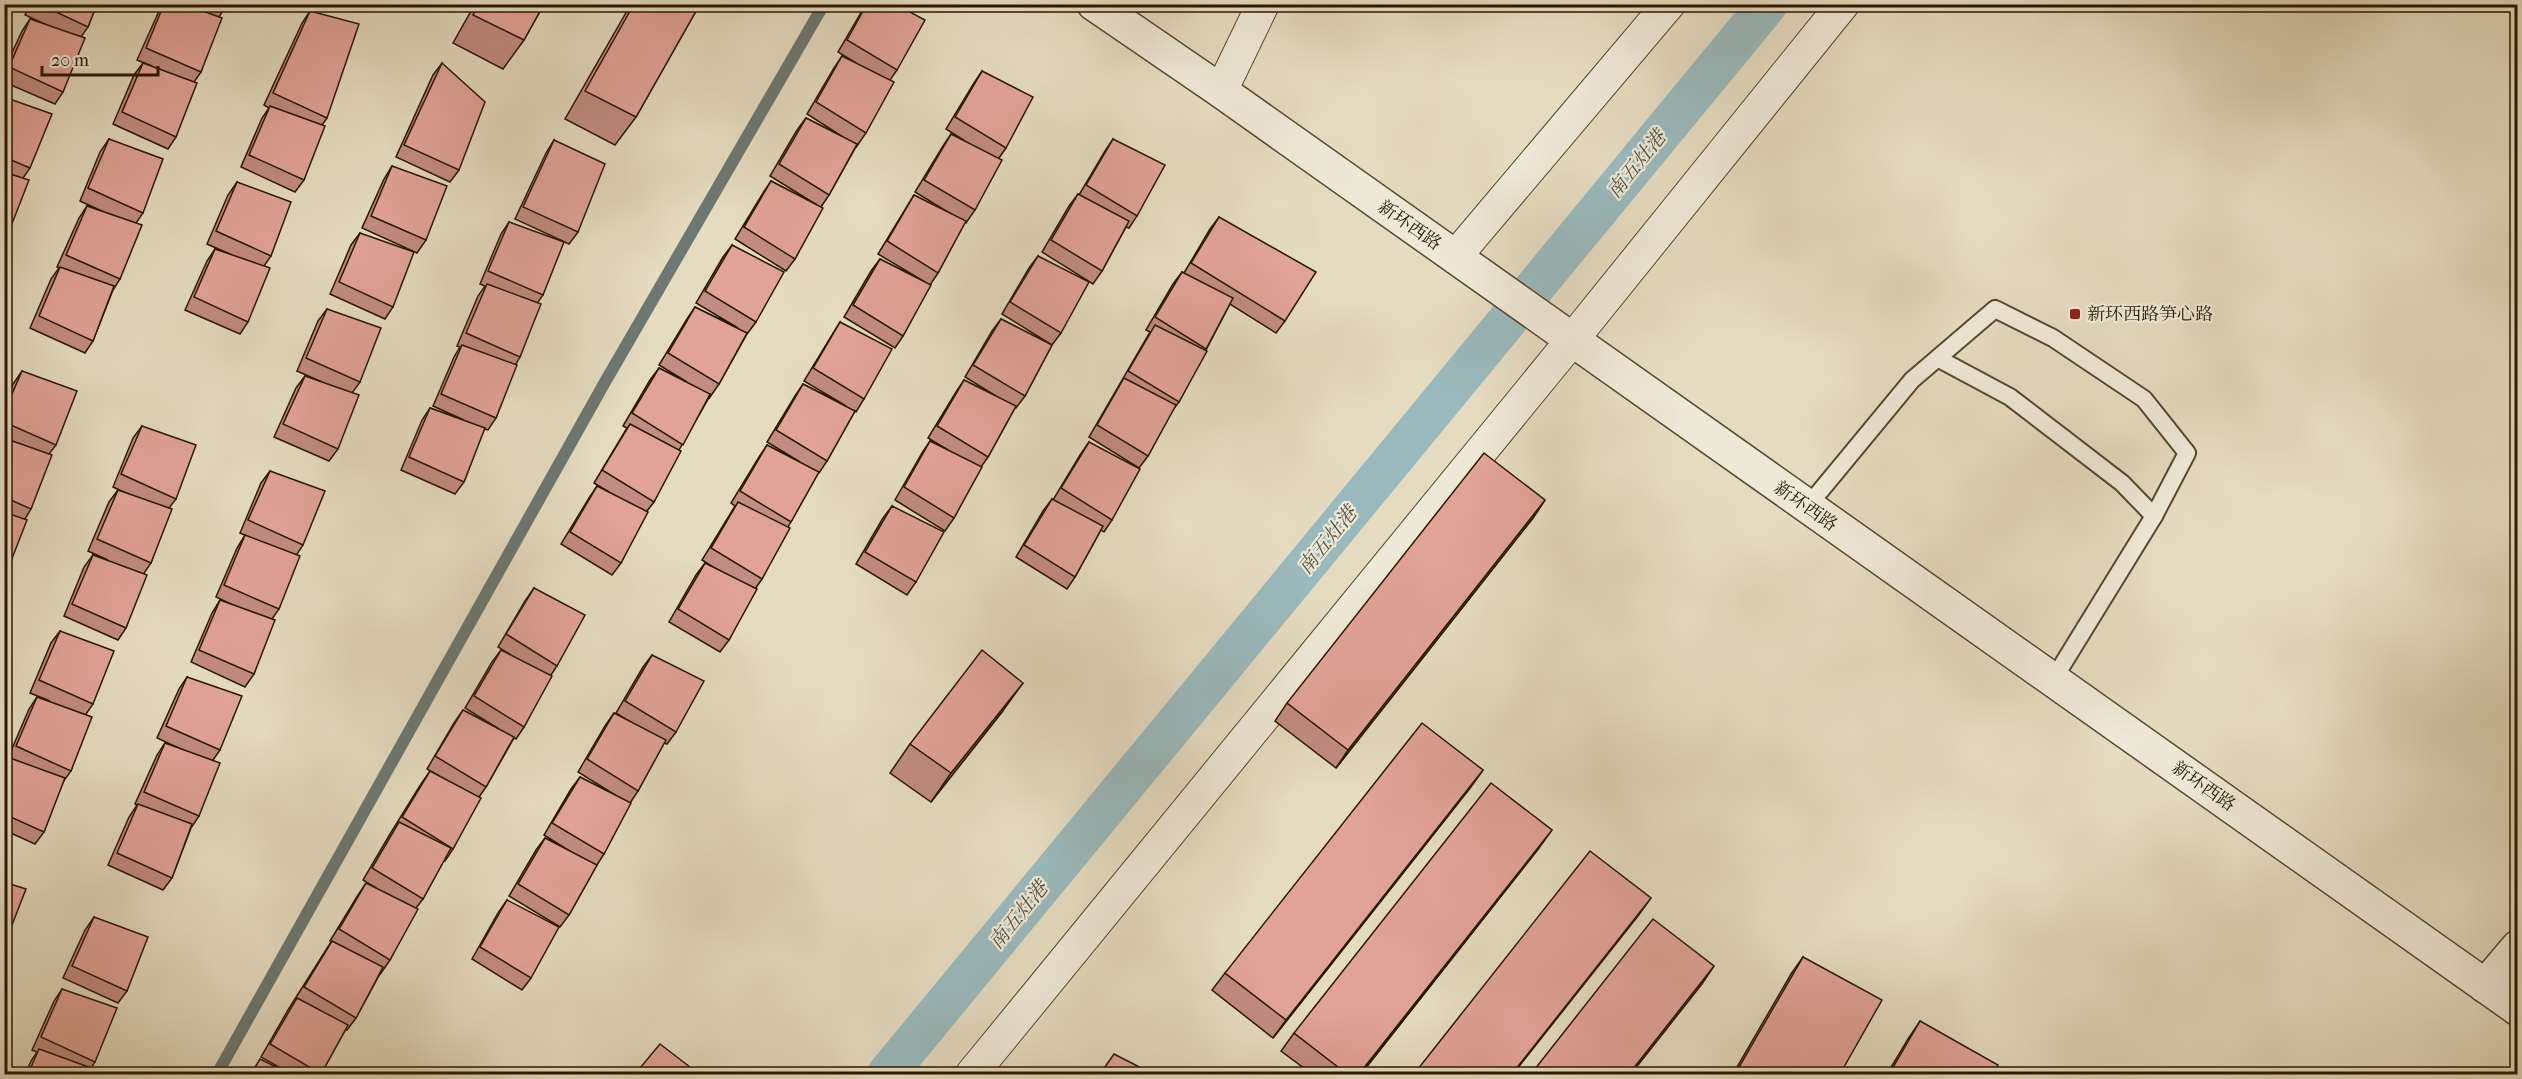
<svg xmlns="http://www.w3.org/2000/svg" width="2522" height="1079" font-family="'IM FELL French Canon','Noto Serif SC',serif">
<rect width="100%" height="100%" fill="#e5dbc0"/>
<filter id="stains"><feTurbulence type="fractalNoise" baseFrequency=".00333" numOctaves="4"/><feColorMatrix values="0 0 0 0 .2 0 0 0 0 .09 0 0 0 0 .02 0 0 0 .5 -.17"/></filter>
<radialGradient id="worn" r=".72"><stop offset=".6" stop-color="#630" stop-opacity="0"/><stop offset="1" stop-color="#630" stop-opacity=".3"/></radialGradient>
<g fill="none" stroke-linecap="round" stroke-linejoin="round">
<path stroke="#6c7871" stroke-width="12" d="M217 1074 605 382 824 4"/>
<path stroke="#9ab9bc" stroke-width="40" d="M887 1074 1768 4"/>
<g stroke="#574831" stroke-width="20">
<g id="service">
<path d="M1939 359 2010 397 2122 483 2154 516"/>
<path d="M1807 507 1912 380 1995 309 2053 338 2144 399 2187 453 2154 516 2053 680"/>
</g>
</g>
<g stroke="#574831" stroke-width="34">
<g id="minor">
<path d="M1221 91 1263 4"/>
<path d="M1455 257 1669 4"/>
<path d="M972 1074 1572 340 1843 4"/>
</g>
</g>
<g stroke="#574831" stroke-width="36">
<g id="tertiary">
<path d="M1094 4 1221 91 2518 1009"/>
<path d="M2485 986 2518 947"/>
</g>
</g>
<use href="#service" stroke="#eee8d6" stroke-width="16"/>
<use href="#minor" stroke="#eee8d6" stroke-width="32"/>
<use href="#tertiary" stroke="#eee8d6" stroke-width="33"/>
</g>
<g fill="#c28b83" stroke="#281701" stroke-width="1.5">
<path d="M30 4H97L88 27 81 37 63 92 55 104 4 82V70L22 31 30 19 47 25 25 15Z"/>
<path d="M163 4H227L219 17 201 72 194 82 176 137 168 149 113 124 134 75 143 63 152 66 137 60 159 11Z"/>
<path d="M475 4H544L524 40 503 69 453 43Z"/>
<path d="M631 4H700L636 117 615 145 565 119Z"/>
<path d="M866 4H895L897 70 890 80 866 133 857 146V145L829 195 821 207 795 259 786 271 735 239 763 193 771 181 817 205 770 176 797 130 806 118 843 137 807 114 834 68 842 56 856 63 838 52Z"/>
<path d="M310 11 327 118 322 125 304 180 295 192 241 167 262 118 269 108 264 105 302 23Z"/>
<path d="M442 63 459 170 450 182 396 157 433 75Z"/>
<path d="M982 71 1006 148 999 158 975 210 966 223 965 222 938 273 930 285 903 336 895 348 844 317 871 271 880 259 925 282 878 254 906 208 914 195 956 217 915 192 943 146 951 134 965 141 946 129 974 83Z"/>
<path d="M4 97 30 168 23 178 8 234 4 239Z"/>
<path d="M109 139 143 213 136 223 120 279 113 290 93 341 85 353 30 328 51 279 59 268 57 267 79 218 87 206 104 212 80 201 100 152Z"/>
<path d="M1113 139 1137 216 1129 228 1126 227 1102 271 1093 284 1042 252 1069 206 1078 194 1079 195 1105 151Z"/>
<path d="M554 140 578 232 569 244 515 219 546 153Z"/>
<path d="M392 166 426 240 417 253 362 228 384 179Z"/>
<path d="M237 182 271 256 264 266 248 322 240 334 185 310 207 261 215 249 232 255 207 244 228 195Z"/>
<path d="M1219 217 1285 321 1276 333 1230 304 1179 402 1172 411 1148 456 1139 468 1089 437 1150 332 1146 330 1173 284 1182 272 1184 273 1210 229Z"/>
<path d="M509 222 543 295 538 302 520 357 516 364 496 418 488 430 484 429 464 482 455 494 401 470 422 420 430 408 464 420 433 406 454 357 460 347 457 346 478 296 485 286 480 284 501 234Z"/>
<path d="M360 233 393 307 385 319 330 294 351 245Z"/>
<path d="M732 245 756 322 747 334 719 384 710 397V396L679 450 654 502 647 511 621 563 612 575 561 544 589 498 597 486 609 492 594 483 627 428 623 426 650 380 659 368 687 382 659 365 687 319 695 307 738 328 696 303 723 257Z"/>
<path d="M1038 256 1061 333 1052 345 1025 396 1016 408H1015L988 457 981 467 954 518 945 531 895 500 922 453 930 441 948 450 928 438 956 392 964 380 996 396 965 377 992 331 1001 319 1052 345 1002 314 1029 268Z"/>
<path d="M327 309 360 382 352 393 338 449 329 461 274 437 296 388 305 376 322 382 297 371 318 321Z"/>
<path d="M840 322 864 399 856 412 855 411 827 461 819 473H818L788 527 762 579 755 589 729 640 720 652 669 622 696 575 705 563 716 569 702 560 735 506 731 503 759 457 767 445 800 462 767 442 795 396 803 384 846 406 804 381 832 335Z"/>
<path d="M22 371 56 445 49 454 31 509 25 519 4 576V404L13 384Z"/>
<path d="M142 426 176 499 169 508 151 563 144 573 126 628 118 640 64 616 84 567 93 555 108 560 88 551 109 502 118 490 126 493 113 487 133 438Z"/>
<path d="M1089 442 1112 520 1104 532 1101 530 1075 577 1067 589 1016 557 1043 511 1052 499 1053 500 1080 455Z"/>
<path d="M270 471 303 545 297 554 279 609 272 619 254 674 245 687 191 662 212 613 220 600 235 606 216 597 237 548 245 535 247 536 240 533 261 483Z"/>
<path d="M1545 500 1533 518 1336 768 1275 721 1287 703Z"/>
<path d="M892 506 916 582 907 595 856 564 883 518Z"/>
<path d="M534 588 557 666 551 675 524 727 516 739 514 738 486 787 479 797 453 849 445 861 444 860 423 899 416 908 390 960 381 973V972L356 1018 347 1030 346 1029 321 1074H291L261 1057 288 1010 331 942 330 941 358 895 366 883 376 888 363 880 390 834 421 784 430 771 439 776 427 769 454 723 463 710 499 729 465 708 492 662 501 650 511 655 498 647 525 601Z"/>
<path d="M60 631 93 704 86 714 71 771 63 782 44 832 35 844 4 830V767L10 759 8 758 29 709 37 697 50 701 30 693 51 643Z"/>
<path d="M652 655 676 732 667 744 664 743 638 791 630 803 604 854 597 865 569 915 560 927 509 896 536 850 545 838 568 850 544 835 571 789 580 777 620 798 578 772 605 726 614 713 630 722 616 713 643 667Z"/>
<path d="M187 677 220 750 213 760 199 816 191 828 172 878 163 890 108 865 129 817 137 805 135 804 157 755 165 743 183 750 157 738 179 689Z"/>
<path d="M1002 712 931 802 890 773 910 744Z"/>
<path d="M1483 770 1470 788 1273 1038 1212 990 1225 973Z"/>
<path d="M1539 848 1361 1074H1312L1281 1051 1294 1033Z"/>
<path d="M507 900 531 978 522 990 472 959 498 913Z"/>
<path d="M94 917 127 991 118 1003 63 978 85 930Z"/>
<path d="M1803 957 1840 1074H1733L1791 974Z"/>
<path d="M62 989 95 1062 91 1068V1074H25L31 1061 37 1052 32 1050 54 1001Z"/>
<path d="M1920 1021 1993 1074H1887L1908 1039Z"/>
</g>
<g fill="#9e716a" stroke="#281701" stroke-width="1.5">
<path d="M1545 500 1533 518 1336 768 1348 750Z"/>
<path d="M1023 683 1002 712 931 802 951 773Z"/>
<path d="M1483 770 1470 788 1273 1038 1286 1020Z"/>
<path d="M1552 830 1539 848 1361 1074H1359Z"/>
<path d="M1651 898 1638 916 1513 1074H1512Z"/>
<path d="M1714 966 1702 984 1631 1074H1629Z"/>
</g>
<g fill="#e1a298" stroke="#281701" stroke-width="1.5">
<path d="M39 4H97L88 27Z"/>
<path d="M164 4H184L222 18 201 72 146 48Z"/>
<path d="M219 4H227L225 7Z"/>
<path d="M479 4H544L524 40 473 15Z"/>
<path d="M634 4H700L636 117 585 91Z"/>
<path d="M867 4H895L925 20 897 70 847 40Z"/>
<path d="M310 11 359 24 327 118 273 93Z"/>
<path d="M30 19 85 38 63 92 9 67Z"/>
<path d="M842 56 894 82 866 133 816 102Z"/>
<path d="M143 63 197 83 176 137 122 112Z"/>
<path d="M442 63 485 102 459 170 404 145Z"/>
<path d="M982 71 1033 97 1006 148 955 117Z"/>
<path d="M4 97 52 114 30 168 4 157Z"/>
<path d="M270 106 325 126 304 180 249 155Z"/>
<path d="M806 118 857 144 829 195 779 164Z"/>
<path d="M951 134 1002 160 975 210 924 180Z"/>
<path d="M109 139 163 159 143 213 88 188Z"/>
<path d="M1113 139 1165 165 1137 216 1086 185Z"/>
<path d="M554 140 605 164 578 232 523 207Z"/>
<path d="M392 166 447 186 426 240 371 216Z"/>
<path d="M4 172 29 180 8 234 4 232Z"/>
<path d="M771 181 823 208 795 259 744 227Z"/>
<path d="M237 182 291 202 271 256 216 231Z"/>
<path d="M1078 194 1129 221 1102 271 1051 240Z"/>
<path d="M914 195 966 221 938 273 887 241Z"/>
<path d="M87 206 142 225 120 279 66 255Z"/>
<path d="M1219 217 1316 272 1285 321 1191 263Z"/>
<path d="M509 222 564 242 543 295 488 271Z"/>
<path d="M360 233 414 252 393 307 339 282Z"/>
<path d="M732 245 784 272 756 322 705 291Z"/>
<path d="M215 249 270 268 248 322 194 297Z"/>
<path d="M1038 256 1089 282 1061 333 1010 302Z"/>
<path d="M880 259 931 285 903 336 853 305Z"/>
<path d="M60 267 114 286 93 341 39 316Z"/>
<path d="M1182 272 1233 298 1206 349 1155 317Z"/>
<path d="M487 284 541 304 520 357 466 333Z"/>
<path d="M695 307 747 333 719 384 668 353Z"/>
<path d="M327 309 381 328 360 382 306 358Z"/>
<path d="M1001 319 1052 345 1025 396 973 365Z"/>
<path d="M840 322 892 349 864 399 813 368Z"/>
<path d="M1155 325 1207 351 1179 402 1128 371Z"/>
<path d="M462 345 517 365 496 418 441 394Z"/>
<path d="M659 368 710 394 683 445 632 413Z"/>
<path d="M22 371 77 391 56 445 4 422V412Z"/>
<path d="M305 376 359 395 338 449 283 424Z"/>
<path d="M1124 378 1176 405 1148 456 1097 425Z"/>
<path d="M964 380 1016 406 988 457 937 426Z"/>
<path d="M803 384 855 411 827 461 776 430Z"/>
<path d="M430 408 485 428 464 482 409 457Z"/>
<path d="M630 424 681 451 654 502 602 470Z"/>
<path d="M142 426 196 445 176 499 121 474Z"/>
<path d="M4 438 52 455 31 509 4 497Z"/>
<path d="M930 441 982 467 954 518 904 487Z"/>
<path d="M1089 442 1140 469 1112 520 1061 488Z"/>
<path d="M767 445 819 472 791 522 740 491Z"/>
<path d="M1484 453 1545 500 1348 750 1287 703Z"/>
<path d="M270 471 325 491 303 545 248 520Z"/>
<path d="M597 486 648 512 621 563 570 532Z"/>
<path d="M118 490 172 509 151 563 97 539Z"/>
<path d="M1052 499 1103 526 1075 577 1024 545Z"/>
<path d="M738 502 790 528 762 579 711 548Z"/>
<path d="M892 506 944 532 916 582 865 552Z"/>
<path d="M4 512 27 520 6 574 4 573Z"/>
<path d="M245 535 300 556 279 609 224 585Z"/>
<path d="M93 555 147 575 126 628 72 604Z"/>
<path d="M705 563 757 589 729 640 678 609Z"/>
<path d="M534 588 585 615 557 666 506 634Z"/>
<path d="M220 600 275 620 254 674 199 650Z"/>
<path d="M60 631 114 651 93 704 39 680Z"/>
<path d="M501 650 552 676 524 727 474 696Z"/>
<path d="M982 650 1023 683 951 773 910 744Z"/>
<path d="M652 655 704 681 676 732 625 701Z"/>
<path d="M187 677 242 696 220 750 166 726Z"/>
<path d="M37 697 92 717 71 771 16 746Z"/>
<path d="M463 710 514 737 486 787 435 756Z"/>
<path d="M614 713 666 740 638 791 587 759Z"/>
<path d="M1422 723 1483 770 1286 1020 1225 973Z"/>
<path d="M165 743 220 763 199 816 144 792Z"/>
<path d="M10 758 65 778 44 832 4 814V772Z"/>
<path d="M430 771 481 798 453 849 402 817Z"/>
<path d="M580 777 631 803 604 854 552 823Z"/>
<path d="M1491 783 1552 830 1359 1074H1347L1294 1033Z"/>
<path d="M138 804 192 824 172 878 117 853Z"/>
<path d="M399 822 451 848 423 899 372 868Z"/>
<path d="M545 838 597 865 569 915 518 884Z"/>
<path d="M1590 851 1651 898 1512 1074H1414Z"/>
<path d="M4 882 26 889 5 943H4Z"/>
<path d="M366 883 418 909 390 960 339 929Z"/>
<path d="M507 900 559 927 531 978 480 947Z"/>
<path d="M94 917 148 937 127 991 72 966Z"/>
<path d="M1653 919 1714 966 1629 1074H1531Z"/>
<path d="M332 941 383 967 356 1018 304 987Z"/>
<path d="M1803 957 1882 1000 1840 1074H1735Z"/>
<path d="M62 989 117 1008 95 1062 41 1037Z"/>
<path d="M297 998 348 1025 321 1074 270 1044Z"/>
<path d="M1920 1021 1998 1065 1993 1074H1889Z"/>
<path d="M660 1044 699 1074H635Z"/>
<path d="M39 1049 94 1069 91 1074H28Z"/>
<path d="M1114 1054 1153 1074H1100Z"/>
<path d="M260 1059 290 1074H251Z"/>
</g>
<rect fill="#8f2418" stroke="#eee8d6" stroke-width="2" x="2069" y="308" width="12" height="12" rx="3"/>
<g text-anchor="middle" stroke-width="4.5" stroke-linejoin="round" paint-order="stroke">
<g font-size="18" fill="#281701" stroke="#eee8d6">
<text transform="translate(1410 225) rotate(35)" y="6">新环西路</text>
<text transform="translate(1806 506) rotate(35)" y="6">新环西路</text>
<text transform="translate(2204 786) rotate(35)" y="6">新环西路</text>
</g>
<g font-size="18" fill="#281701" stroke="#eee8d6" text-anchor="start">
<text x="2087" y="320">新环西路笋心路</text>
</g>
<g font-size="20" font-style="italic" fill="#505042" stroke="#eee8d6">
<text transform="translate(1636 164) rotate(-51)" y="7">南五灶港</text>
<text transform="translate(1327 540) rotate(-51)" y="7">南五灶港</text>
<text transform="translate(1018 915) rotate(-51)" y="7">南五灶港</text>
</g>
</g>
<rect width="2522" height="1079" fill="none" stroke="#e5dbc0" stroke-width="24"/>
<rect x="6" y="6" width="2510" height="1067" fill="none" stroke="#281701" stroke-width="3"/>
<rect x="12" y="12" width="2498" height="1055" fill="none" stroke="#281701" stroke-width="1.5"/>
<path d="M42 66v9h116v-9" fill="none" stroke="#281701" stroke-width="3"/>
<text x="51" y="66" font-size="18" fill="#281701" stroke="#eee8d6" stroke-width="4.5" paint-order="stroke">20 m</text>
<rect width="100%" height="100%" filter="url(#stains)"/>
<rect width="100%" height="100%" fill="url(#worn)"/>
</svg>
